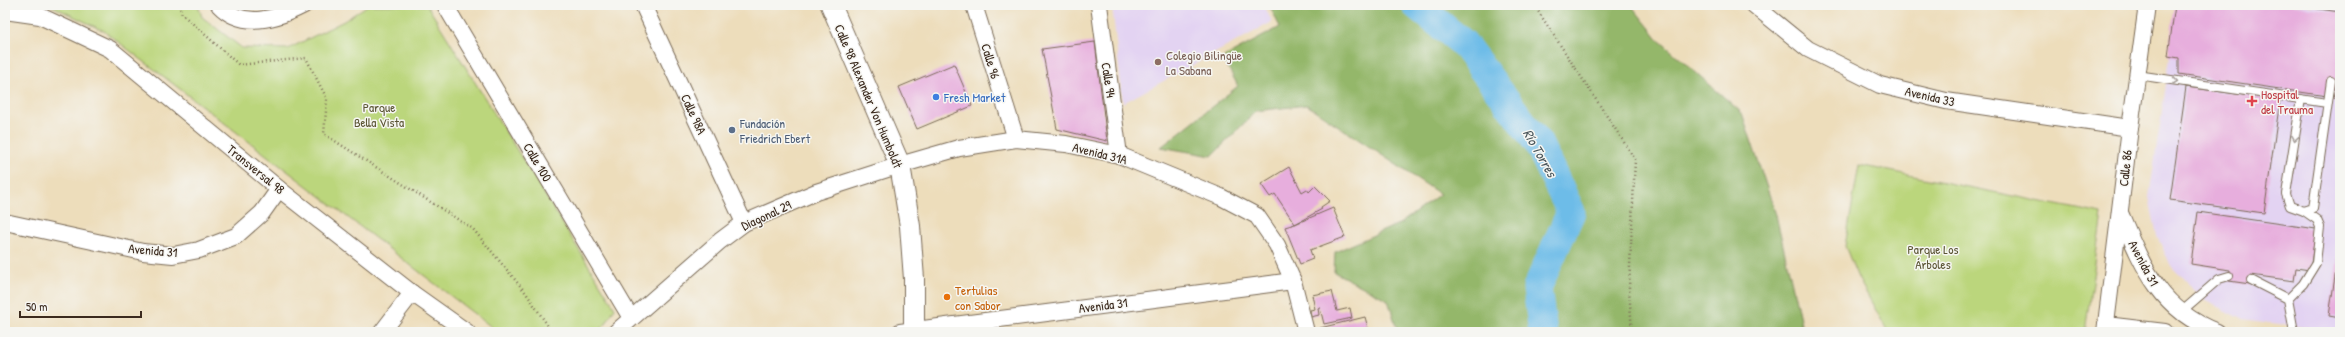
<svg xmlns="http://www.w3.org/2000/svg" width="2345" height="337" font-family="'Patrick Hand',sans-serif">
<rect width="100%" height="100%" fill="#f6f6f2"/>
<filter id="ink" filterUnits="userSpaceOnUse"><feTurbulence type="fractalNoise" baseFrequency=".025" numOctaves="2"/><feDisplacementMap in="SourceGraphic" scale="8" xChannelSelector="R" yChannelSelector="G"/><feConvolveMatrix kernelMatrix="1 2 1 2 8 2 1 2 1" color-interpolation-filters="sRGB"/></filter>
<filter id="wash" filterUnits="userSpaceOnUse"><feTurbulence type="fractalNoise" baseFrequency=".012" numOctaves="4" result="noise"/><feDisplacementMap in="SourceGraphic" scale="16" xChannelSelector="R" yChannelSelector="G"/><feGaussianBlur stdDeviation="0.9" result="paint"/><feColorMatrix in="noise" values="0 0 0 0 0 0 0 0 0 0 0 0 0 0 0 0 0 1.4 0 .05"/><feComposite in="paint" operator="in"/></filter>
<g filter="url(#wash)">
<rect width="100%" height="100%" fill="#edddbb"/>
<g fill="#e3d3f2">
<path d="M1112 5H1264L1272 22 1123 103Z"/>
<path d="M2178 5H2340V332L2241 319 2203 299 2171 266 2157 236 2149 197Z"/>
</g>
<g fill="#bbd67b" stroke="#7b804c">
<path d="M50 5H198L202 17 242 48 288 49 344 21 368 5H427L615 308 605 325 597 332H498L104 31Z"/>
<path d="M1859 165 2102 214 2085 332H1888L1858 278 1845 246Z"/>
</g>
<path fill="#94b76b" stroke="#687044" d="M1269 5H1631L1660 41 1742 113 1776 215 1803 332H1398L1388 300 1334 272 1335 252 1401 223 1440 194 1307 105 1256 111 1212 156 1161 147 1238 86 1223 58 1280 27Z"/>
<g fill="none" stroke-linecap="round" stroke-linejoin="round">
<path stroke="#6dbce8" stroke-width="29" d="M1416 5 1463 43 1538 143 1571 212 1537 288 1543 332"/>
</g>
<g id="blocks">
<g fill="#e7aedd">
<path d="M2175 5H2291L2340 12V98L2179 74V58L2168 56Z"/>
<path d="M1095 42 1107 141 1057 129 1042 49Z"/>
<path d="M954 64 972 106 917 129 899 87Z"/>
<path d="M2186 87 2280 100 2264 213 2170 200Z"/>
<path d="M1289 167 1302 192 1307 189 1309 192 1315 186 1330 201 1321 207 1322 209 1295 224 1333 208 1345 237 1310 250 1313 259 1300 264 1285 227 1295 224 1275 194 1270 197 1261 184Z"/>
<path d="M2198 212 2316 229 2310 270 2296 268 2294 281 2251 275 2250 284 2229 281 2230 270 2191 264Z"/>
<path d="M2339 250H2340V318L2329 316Z"/>
<path d="M1332 291 1337 311 1350 308 1352 318 1324 324 1320 308H1318L1319 315 1311 317 1310 310 1315 309 1312 295Z"/>
<path d="M1365 317 1369 332H1321L1320 328Z"/>
</g>
</g>
</g>
<g filter="url(#ink)">
<use href="#blocks" fill-opacity="0" stroke="#796955" stroke-width="1"/>
<g fill="none" stroke-linecap="round" stroke-linejoin="round">
<g stroke="#796955" stroke-width="10">
<g id="service">
<path d="M2137 75 2327 103"/>
<path d="M2301 99 2286 194 2290 206 2304 211 2313 208 2331 81"/>
<path d="M2251 280 2288 299 2294 332"/>
<path d="M2288 299 2303 284 2316 263 2320 227 2317 220 2304 211"/>
<path d="M2181 312 2219 279 2229 276"/>
</g>
</g>
<g stroke="#796955" stroke-width="18">
<g id="minor">
<path d="M219 5C243 30 277 19 304 5"/>
<path d="M445 5 631 318"/>
<path d="M643 5 744 223"/>
<path d="M974 5 1016 139"/>
<path d="M1099 5 1119 155"/>
<path d="M1754 5 1808 49 1880 85 1946 101 2130 128"/>
<path d="M5 11 40 16 110 49 279 189 412 293 467 332"/>
<path d="M2121 215C2143 267 2160 310 2217 332"/>
<path d="M5 222 143 252 173 255 199 250 236 236 262 213 279 189"/>
<path d="M2106 325 2165 332"/>
<path d="M382 332 412 293"/>
<path d="M616 332 720 241 744 223 816 192 900 165 959 148 1016 139 1066 144 1119 155 1221 197 1257 216 1277 245 1293 281 1306 332"/>
<path d="M900 332 1293 281"/>
<path d="M2105 332 2130 128 2147 5"/>
</g>
</g>
<g stroke="#796955" stroke-width="22">
<path id="tertiary" d="M831 5 900 165 910 226 914 279V332"/>
</g>
<g stroke="#796955" stroke-width="2.5" stroke-dasharray="1 3" stroke-linecap="butt">
<path d="M179 5 182 14 239 65 306 58 327 99 324 134 473 229 526 293 552 332"/>
<path d="M1534 5 1635 159 1629 288 1632 332"/>
</g>
<use href="#service" stroke="#fff" stroke-width="8"/>
<use href="#minor" stroke="#fff" stroke-width="16"/>
<use href="#tertiary" stroke="#fff" stroke-width="20"/>
</g>
<defs><path id="oneway-chevron" d="M-2-3.5L2.5 0L-2 3.5" fill="none" stroke-width="1.6" stroke-linecap="round" stroke-linejoin="round"/></defs>
<g stroke="#a79f9a">
<use href="#oneway-chevron" transform="translate(2175 81) rotate(8)"/>
<use href="#oneway-chevron" transform="translate(2295 138) rotate(99)"/>
</g>
</g>
<circle fill="#8d6e63" stroke="#f6f6f2" stroke-width="1.5" cx="1158" cy="62" r="4"/>
<circle fill="#3f7fe0" stroke="#f6f6f2" stroke-width="1.5" cx="936" cy="97" r="4"/>
<path fill="#e0444e" stroke="#f6f6f2" stroke-width="1.5" d="M2250 95h4v4h4v4h-4v4h-4v-4h-4v-4h4z"/>
<circle fill="#5c6f8a" stroke="#f6f6f2" stroke-width="1.5" cx="732" cy="130" r="4"/>
<circle fill="#e8710a" stroke="#f6f6f2" stroke-width="1.5" cx="947" cy="297" r="4"/>
<g text-anchor="middle" stroke-width="3" stroke-linejoin="round" paint-order="stroke">
<g font-size="13" fill="#785e54" stroke="#f6f6f2" text-anchor="start">
<text x="1166" y="60">Colegio Bilingüe<tspan x="1166" dy="15">La Sabana</tspan></text>
</g>
<g font-size="13" fill="#3b2a1e" stroke="#f6f6f2">
<text transform="translate(991 61) rotate(73)" y="5">Calle 96</text>
<text transform="translate(1109 80) rotate(81)" y="5">Calle 94</text>
<text transform="translate(869 96) rotate(67)" y="5">Calle 98 Alexander Von Humboldt</text>
<text transform="translate(1930 96) rotate(13)" y="5">Avenida 33</text>
<text transform="translate(694 114) rotate(65)" y="5">Calle 98A</text>
<text transform="translate(1100 153) rotate(14)" y="5">Avenida 31A</text>
<text transform="translate(538 162) rotate(59)" y="5">Calle 100</text>
<text transform="translate(2125 168) rotate(-84)" y="5">Calle 86</text>
<text transform="translate(256 169) rotate(39)" y="5">Transversal 98</text>
<text transform="translate(766 215) rotate(-25)" y="5">Diagonal 29</text>
<text transform="translate(153 250) rotate(5)" y="5">Avenida 31</text>
<text transform="translate(2144 263) rotate(62)" y="5">Avenida 31</text>
<text transform="translate(1103 305) rotate(-7)" y="5">Avenida 31</text>
</g>
<g font-size="13" fill="#be3a42" stroke="#f6f6f2" text-anchor="start">
<text x="2261" y="99">Hospital<tspan x="2261" dy="15">del Trauma</tspan></text>
</g>
<g font-size="13" fill="#366cbe" stroke="#f6f6f2" text-anchor="start">
<text x="944" y="102">Fresh Market</text>
</g>
<g font-size="13" fill="#5b5535" stroke="#f6f6f2">
<text x="379" y="112">Parque<tspan x="379" dy="15">Bella Vista</tspan></text>
<text x="1933" y="254">Parque Los<tspan x="1933" dy="15">Árboles</tspan></text>
</g>
<g font-size="13" fill="#4e5e75" stroke="#f6f6f2" text-anchor="start">
<text x="740" y="128">Fundación<tspan x="740" dy="15">Friedrich Ebert</tspan></text>
</g>
<g font-size="13" fill="#c56008" stroke="#f6f6f2" text-anchor="start">
<text x="955" y="295">Tertulias<tspan x="955" dy="15">con Sabor</tspan></text>
</g>
<g font-size="14" font-style="italic" fill="#4a565b" stroke="#f6f6f2">
<text transform="translate(1540 153) rotate(60)" y="5">Río Torres</text>
</g>
</g>
<rect width="2345" height="337" fill="none" stroke="#f6f6f2" stroke-width="20"/>
<path d="M20 311v6h121v-6" fill="none" stroke="#3b2a1e" stroke-width="2"/>
<text x="26" y="311" font-size="12" fill="#3b2a1e" stroke="#f6f6f2" stroke-width="3" paint-order="stroke">50 m</text>
</svg>
